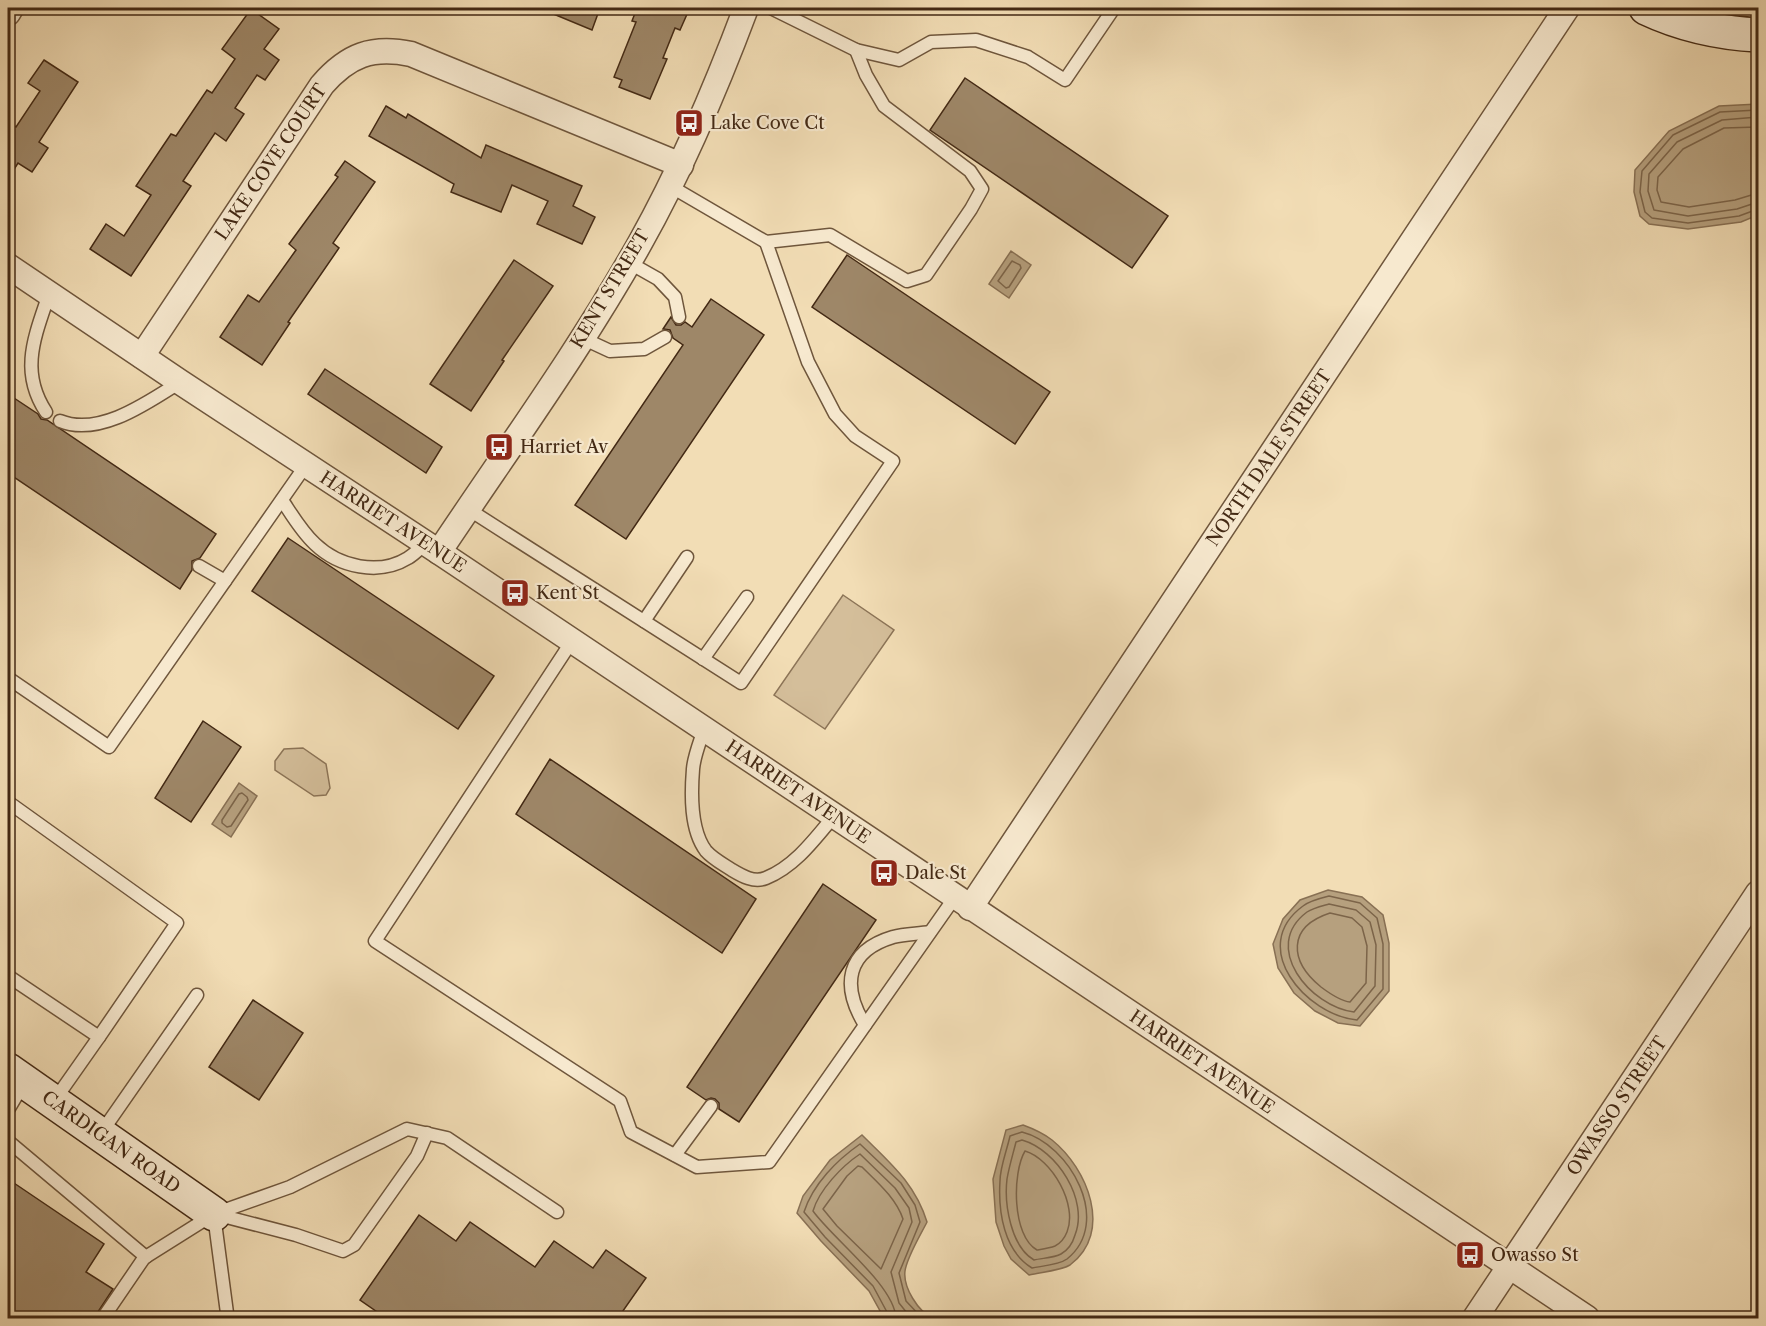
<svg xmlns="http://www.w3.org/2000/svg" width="1766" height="1326" font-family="'Libre Caslon Text',serif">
<rect width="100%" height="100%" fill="#f2ddb5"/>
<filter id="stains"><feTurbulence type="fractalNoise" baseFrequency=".00333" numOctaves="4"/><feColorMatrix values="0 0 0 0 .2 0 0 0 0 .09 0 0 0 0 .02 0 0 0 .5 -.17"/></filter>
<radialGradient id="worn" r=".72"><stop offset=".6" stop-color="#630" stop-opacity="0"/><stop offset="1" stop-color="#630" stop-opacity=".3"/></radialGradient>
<g fill="#d4be9a" stroke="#8c7457" stroke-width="1.5">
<path d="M843 595 894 630 825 729 774 695Z"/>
<path d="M303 748 326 764 330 788 326 795 314 796 275 770V761L284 749Z"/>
</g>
<g fill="#b6a07e" stroke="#887054" stroke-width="1.5">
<path d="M1758 104V215L1741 222 1688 229 1649 224 1640 216 1634 192 1635 170 1669 131 1719 106Z"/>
<path d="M1011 251 1031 265 1009 298 989 284Z"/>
<path d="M239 783 257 796 231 837 212 824Z"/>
<path d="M1328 890 1362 897 1383 915 1389 943V991L1360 1026 1338 1023 1315 1011 1294 993 1278 968 1273 944 1283 919 1300 900Z"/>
<path d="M1023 1125C1034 1129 1043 1133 1052 1140 1087 1168 1114 1232 1070 1265 1060 1271 1041 1272 1029 1275L1011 1259 1004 1246 996 1222 993 1179 1006 1130Z"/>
<path d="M862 1135C890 1163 915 1183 927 1222 920 1236 907 1257 905 1271 903 1287 918 1312 933 1318H884L869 1291 821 1241 797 1213 803 1196 830 1160Z"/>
</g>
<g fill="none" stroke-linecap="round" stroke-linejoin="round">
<g stroke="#7c6449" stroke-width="1.5">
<path d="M1758 110 1720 112 1673 135 1642 171 1640 192 1645 212 1652 218 1688 223 1739 216 1758 209"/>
<path d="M1758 117 1722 120 1677 142 1649 174 1648 191 1654 210 1688 216 1737 209 1758 202"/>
<path d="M1758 127 1724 128 1683 149 1658 177 1657 190 1661 202 1689 207 1735 200 1758 193"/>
<path d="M1012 261 1020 265 1021 268 1009 287 1006 288 998 281Z"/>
<path d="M242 793 247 797 248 800 231 826 227 827 222 823V820L239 794Z"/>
<path d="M1329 896 1360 903 1377 918 1383 944V989L1357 1020C1306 1015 1247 947 1303 906 1309 901 1321 898 1329 896Z"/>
<path d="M1329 904 1356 910 1370 922 1376 945 1375 986 1354 1012C1311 1007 1260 947 1307 912 1313 908 1322 906 1329 904Z"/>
<path d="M1330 913 1352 918 1362 927 1367 946 1366 983 1350 1002C1340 1001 1329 993 1321 987 1289 961 1287 927 1330 913Z"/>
<path d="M1022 1132C1070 1144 1113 1222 1067 1259 1059 1265 1042 1266 1032 1268 1004 1251 998 1212 1000 1181 1000 1167 1007 1150 1010 1136Z"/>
<path d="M1022 1140C1057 1150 1089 1200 1075 1235 1073 1242 1068 1250 1061 1254 1054 1258 1042 1258 1034 1260 1011 1247 1004 1204 1007 1179 1009 1167 1013 1154 1016 1142Z"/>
<path d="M1025 1151C1052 1159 1078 1205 1067 1232 1065 1237 1061 1243 1055 1246 1050 1248 1043 1249 1037 1250 1012 1236 1012 1173 1025 1151Z"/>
<path d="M858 1166 862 1167C877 1182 896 1198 903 1219L881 1269 837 1226 823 1209 847 1176Z"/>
<path d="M889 1318 888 1314 873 1286 825 1237 804 1212C813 1184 837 1160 860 1144L901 1183 915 1205 920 1222 899 1273 906 1301 922 1318"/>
<path d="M896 1318C894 1285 833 1239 813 1211 819 1190 842 1166 860 1154L895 1188 909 1208 912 1222 891 1272 899 1303 911 1318"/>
</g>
</g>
<g fill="#9e8768" stroke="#432914" stroke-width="1.5">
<path d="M539 8H600L592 30Z"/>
<path d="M637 8H676L688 12 680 30 675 28 663 58 667 59 650 99 619 87 622 80 614 77 636 22 632 21Z"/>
<path d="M251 9 279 29 264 49 279 60 265 80 257 75 235 108 244 114 226 141 215 133 183 181 191 186 131 276 90 249 106 224 124 236 151 195 136 186 171 134 176 136 207 90 212 93 235 59 222 49Z"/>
<path d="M44 60 78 82 39 142 48 148 32 172 18 163 8 179V122L16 127 40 91 28 83Z"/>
<path d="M965 78 1168 216 1132 268 930 130Z"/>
<path d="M386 106 406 118 408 114 481 158 486 145 582 186 573 206 595 217 582 244 537 224 548 201 512 185 501 212 451 192 454 184 369 136Z"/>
<path d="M345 161 375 182 333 243 339 248 288 322 290 323 262 365 220 337 248 295 259 302 296 250 289 244 338 177 335 175Z"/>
<path d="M847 255 1050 392 1015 444 812 307Z"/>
<path d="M514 260 553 286 502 360 504 361 471 411 430 384Z"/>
<path d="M711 299 764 335 626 539 575 505 683 345 673 338 670 330 663 329 671 317 676 325H681L685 322 692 327Z"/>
<path d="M325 369 442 447 426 473 308 394Z"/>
<path d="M8 394 38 414 41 419 47 420 216 534 200 558 192 561V570L180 589 8 473Z"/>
<path d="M288 538 494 676 458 729 252 591Z"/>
<path d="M203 721 241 747 191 822 155 798Z"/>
<path d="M550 759 756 899 722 953 516 814Z"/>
<path d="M823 884 876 920 739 1122 719 1109V1103L715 1099 711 1098 706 1100 687 1087Z"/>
<path d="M253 1000 303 1033 259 1100 209 1067Z"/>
<path d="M8 1179 104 1244 86 1272 113 1289 94 1318H8Z"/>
<path d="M419 1215 456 1241 470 1222 535 1267 554 1241 593 1268 606 1250 646 1278 618 1318H386L360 1300Z"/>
</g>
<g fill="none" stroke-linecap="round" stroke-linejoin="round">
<g stroke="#6f563c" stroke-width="15">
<g id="lane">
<path d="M771 8 856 50 899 60 931 42 976 40 1028 57 1065 80 1114 8"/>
<path d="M670 186 766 242 830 235 907 281 926 275 971 209 982 189 970 171 884 106 866 75 856 50"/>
<path d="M628 262 658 279 675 297 679 317"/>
<path d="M582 338 610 351 644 349 665 337"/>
<path d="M46 412C19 371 35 336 49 294"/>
<path d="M60 421C99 437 147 403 180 382"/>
<path d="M282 500C292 515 301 531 315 544 339 567 379 576 408 558 415 554 420 548 426 543"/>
<path d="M468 509 741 683 893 461 855 436 835 414 808 362 766 242"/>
<path d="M199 566 225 581"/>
<path d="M644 621 687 557"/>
<path d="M572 641 375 941 620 1101 631 1132 697 1167 769 1162 955 897"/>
<path d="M703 659 747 597"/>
<path d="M8 678 109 747 306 465"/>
<path d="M704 729C700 742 694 756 693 769 691 794 690 830 706 851 713 859 723 864 732 870 742 876 754 883 766 878 795 866 814 840 834 816"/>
<path d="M8 802 177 923 99 1037"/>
<path d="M8 976 99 1037 54 1101"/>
<path d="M865 1025C841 986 846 951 893 937 905 934 918 934 930 932"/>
<path d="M8 1110 24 1083"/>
<path d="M101 1133 197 995"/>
<path d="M8 1141 146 1257"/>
<path d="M675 1155 711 1106"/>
<path d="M215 1214 296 1235 343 1251 354 1245 417 1156 427 1133"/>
<path d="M214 1215 227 1313 224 1318"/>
<path d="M103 1318 144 1258 214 1214 290 1187 407 1129 447 1138 557 1212"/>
</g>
</g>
<g stroke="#6f563c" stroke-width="27">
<g id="street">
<path d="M8 13 11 8"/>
<path d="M8 266 180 382 439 552 1587 1318"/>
<path d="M142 356 322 85C348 55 372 46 411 54L681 165"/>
<path d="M439 552C507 450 580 350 640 243 682 168 716 88 746 8"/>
<path d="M970 908 1567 8"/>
<path d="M1475 1318 1758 893"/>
</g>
</g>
<g stroke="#432914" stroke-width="36">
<g id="secondary">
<path d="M1646 8C1682 25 1718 33 1758 35"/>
<path d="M8 1070 214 1214"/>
</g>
</g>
<use href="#lane" stroke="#f7e9cf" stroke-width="12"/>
<use href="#street" stroke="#f7e9cf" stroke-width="24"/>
<use href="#secondary" stroke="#f7e9cf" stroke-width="33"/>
</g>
<defs>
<g id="bus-square" transform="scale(1.5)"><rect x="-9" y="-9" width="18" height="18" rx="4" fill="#8f2418" stroke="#f7e9cf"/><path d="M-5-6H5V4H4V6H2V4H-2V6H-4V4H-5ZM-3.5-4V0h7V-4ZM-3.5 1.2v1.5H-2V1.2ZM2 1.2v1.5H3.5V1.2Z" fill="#fff"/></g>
</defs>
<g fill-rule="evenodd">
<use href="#bus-square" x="689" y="123"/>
<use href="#bus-square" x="499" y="447"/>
<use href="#bus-square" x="515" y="593"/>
<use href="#bus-square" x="884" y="873"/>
<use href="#bus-square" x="1470" y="1255"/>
</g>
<g text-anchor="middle" stroke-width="4.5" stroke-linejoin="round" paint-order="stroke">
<g font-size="18" fill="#432914" stroke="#f7e9cf" text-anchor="start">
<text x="710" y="129">Lake Cove Ct</text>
<text x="520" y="453">Harriet Av</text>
<text x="536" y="599">Kent St</text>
<text x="905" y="879">Dale St</text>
<text x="1491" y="1261">Owasso St</text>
</g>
<g font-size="18" fill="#432914" stroke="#f7e9cf">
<text transform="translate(271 162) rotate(-56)" y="6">LAKE COVE COURT</text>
<text transform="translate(610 289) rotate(-59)" y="6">KENT STREET</text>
<text transform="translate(1269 458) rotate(-56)" y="6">NORTH DALE STREET</text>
<text transform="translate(393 522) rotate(33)" y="6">HARRIET AVENUE</text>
<text transform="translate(798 792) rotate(34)" y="6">HARRIET AVENUE</text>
<text transform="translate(1202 1062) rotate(34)" y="6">HARRIET AVENUE</text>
<text transform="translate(1617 1106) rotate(-56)" y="6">OWASSO STREET</text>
<text transform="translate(111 1142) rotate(35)" y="6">CARDIGAN ROAD</text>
</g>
</g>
<rect width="1766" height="1326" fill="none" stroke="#f2ddb5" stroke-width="30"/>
<rect x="9" y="9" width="1748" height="1308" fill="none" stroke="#432914" stroke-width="3"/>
<rect x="15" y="15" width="1736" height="1296" fill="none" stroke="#432914" stroke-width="1.5"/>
<rect width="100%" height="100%" filter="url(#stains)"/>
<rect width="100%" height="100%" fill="url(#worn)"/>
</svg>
